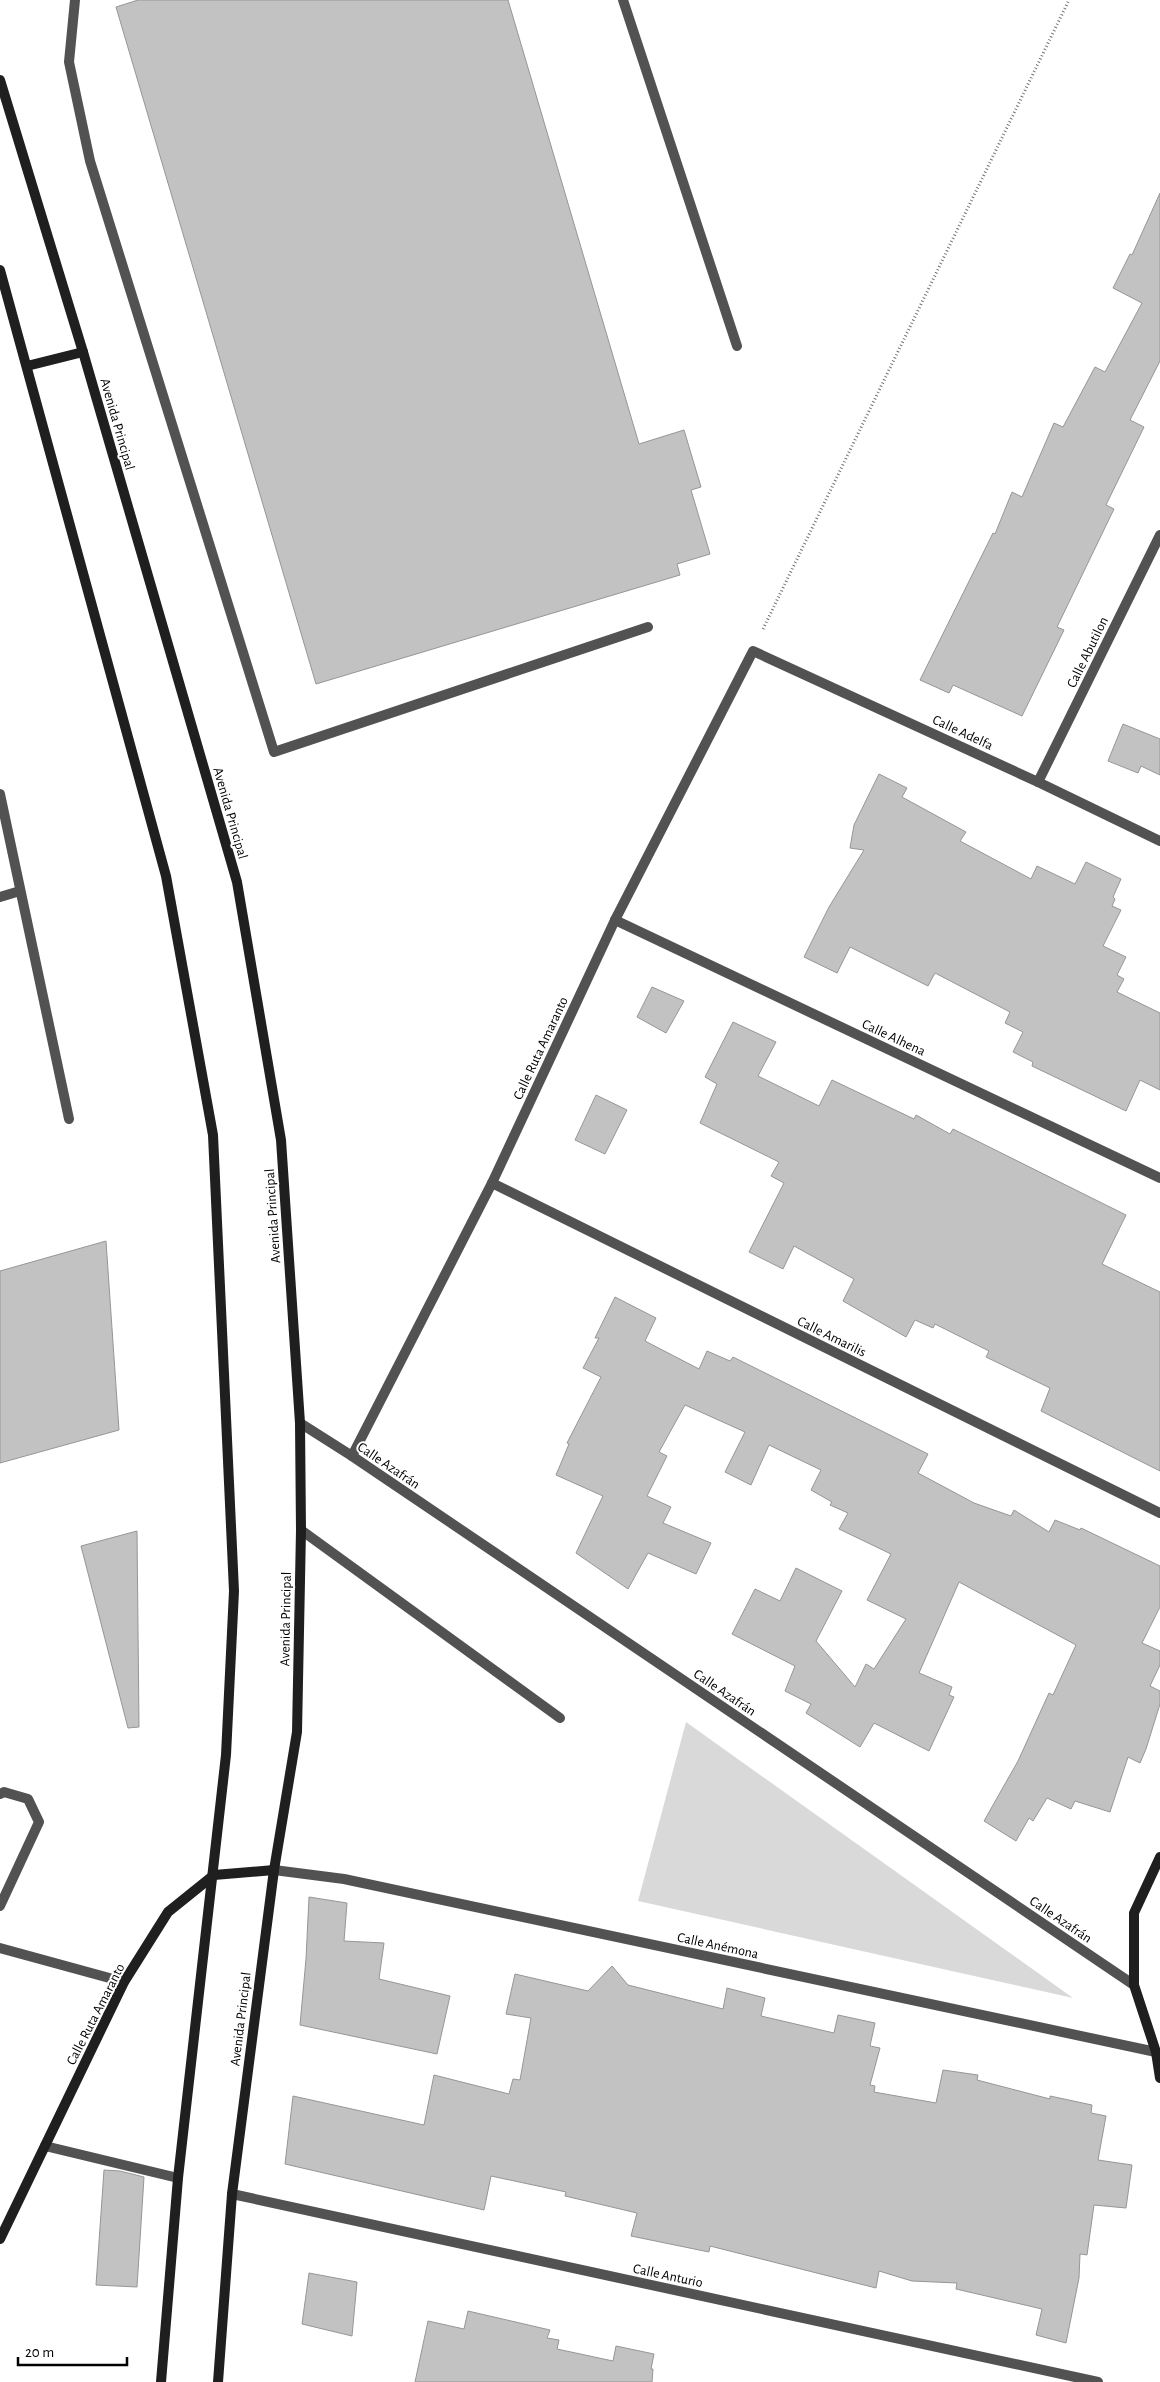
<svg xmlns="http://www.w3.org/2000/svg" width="1160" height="2382" font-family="'Alegreya Sans',sans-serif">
<rect width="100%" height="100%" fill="#fff"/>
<path fill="#d9d9d9" d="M686 1722 1073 1998 638 1901Z"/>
<g fill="#c2c2c2" stroke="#969696">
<path d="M138 0H508L639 444 684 430 701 487 691 490 710 554 677 564 680 575 316 684 116 7Z"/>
<path d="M1160 193V361L1130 420 1144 427 1106 505 1114 509 1057 627 1064 630 1022 716 953 685 949 693 920 680 993 533 995 534 1012 492 1022 497 1054 423 1063 427 1095 367 1105 372 1142 303 1113 288 1130 254 1132 255Z"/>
<path d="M1123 724 1160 739V775L1141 766 1138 773 1108 761Z"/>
<path d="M879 774 907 788 902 797 966 832 960 841 1031 879 1037 866 1075 884 1086 862 1121 879 1113 897 1115 899 1112 906 1121 910 1103 946 1126 957 1117 975 1124 979 1117 992 1160 1013V1090L1140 1080 1126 1111 1032 1066 1033 1062 1013 1052 1023 1032 1005 1023 1010 1012 935 973 928 986 850 947 837 973 804 957 829 907 864 850 850 848 854 825Z"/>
<path d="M652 987 684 1001 666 1033 637 1017Z"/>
<path d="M733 1022 776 1042 758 1076 819 1106 832 1080 914 1119 916 1115 950 1134 953 1129 1126 1215 1102 1264 1160 1292V1471L1041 1411 1050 1388 986 1357 989 1351 935 1324 933 1328 915 1320 906 1337 843 1301 854 1279 794 1246 783 1269 749 1252 784 1183 771 1176 779 1162 700 1123 717 1084 705 1077Z"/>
<path d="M596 1095 627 1110 605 1154 575 1140Z"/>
<path d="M106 1241 119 1430 0 1463V1271Z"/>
<path d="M615 1297 656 1318 645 1341 699 1369 707 1351 730 1361 733 1357 928 1454 918 1473 974 1503 1011 1516 1014 1510 1049 1532 1055 1520 1080 1530 1081 1528 1160 1566V1607L1142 1643 1160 1651V1665L1150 1686 1160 1691V1704L1146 1749 1140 1763 1128 1757 1110 1812 1075 1801 1071 1809 1047 1798 1033 1821 1029 1818 1016 1841 984 1821 1018 1761 1049 1693 1053 1695 1076 1645 959 1582 919 1673 952 1687 949 1695 954 1697 929 1751 874 1723 860 1747 806 1713 811 1704 785 1691 795 1666 732 1634 755 1589 780 1601 796 1568 842 1591 816 1641 855 1687 866 1664 874 1669 906 1619 867 1600 891 1554 839 1529 848 1513 830 1505 832 1502 811 1490 821 1470 769 1445 751 1485 725 1472 745 1432 685 1405 659 1452 667 1456 647 1496 671 1507 663 1523 711 1543 696 1574 648 1553 628 1589 576 1553 603 1496 556 1475 569 1444 567 1443 601 1377 583 1368 599 1338H595Z"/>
<path d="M137 1531 139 1727 128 1728 81 1546Z"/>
<path d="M309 1897 347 1903 344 1941 384 1943 379 1979 450 1996 437 2054 300 2025 306 1959Z"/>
<path d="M612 1966 628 1985 723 2009 727 1988 765 1998 761 2016 834 2033 838 2015 875 2023 870 2046 880 2048 870 2085 875 2086 874 2092 936 2103 943 2070 978 2075 977 2080 1050 2099V2096L1092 2105 1091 2113 1106 2116 1098 2160 1132 2165 1126 2208 1094 2205 1087 2255 1080 2254 1079 2278 1066 2343 1036 2335 1042 2309 956 2289 957 2283 912 2281 879 2271 876 2288 710 2246 709 2252 631 2236 637 2213 565 2196 566 2192 491 2176 484 2210 285 2164 293 2096 424 2125 434 2075 509 2094 513 2079 520 2080 531 2018 506 2014 515 1974 588 1991Z"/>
<path d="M104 2170 120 2171 144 2177 137 2287 96 2285Z"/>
<path d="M309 2273 357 2282 352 2336 302 2324Z"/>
<path d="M468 2311 550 2330 547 2338 559 2340 557 2349 613 2361 616 2346 654 2354 651 2369H653L652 2382H415L428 2321 464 2329Z"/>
</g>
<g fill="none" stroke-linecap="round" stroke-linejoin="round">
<path stroke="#747474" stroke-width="3" stroke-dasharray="1 2.5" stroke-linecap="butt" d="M763 629 1069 0"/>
<g stroke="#525252" stroke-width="10">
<path d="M75 0 69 62 90 161 274 752 648 627"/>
<path d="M623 0 737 346"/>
<path d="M0 794 69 1119"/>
<path d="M0 897 20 891"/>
<path d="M301 1530 560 1718"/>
<path d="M0 1794 4 1792 28 1799 39 1822 0 1906"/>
<path d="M0 1948 124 1982"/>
<path d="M45 2146 178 2178"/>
</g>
<g stroke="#525252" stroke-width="10">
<path d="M1038 782 1160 535"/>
<path d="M615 920 1160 1178"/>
<path d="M492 1183 1160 1513"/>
<path d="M300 1423 352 1456 1134 1985"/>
<path d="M352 1456 492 1183 615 920 753 651 1038 782 1160 841"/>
<path d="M274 1870 344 1879 1156 2052"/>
<path d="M232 2194 1098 2382"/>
</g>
<g stroke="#1f1f1f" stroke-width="10">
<path d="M0 80 83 352 237 882 281 1140 300 1423 301 1530 297 1732 274 1870 232 2194 218 2382"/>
<path d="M0 270 166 876 213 1135 234 1591 226 1755 178 2178 161 2382"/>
<path d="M27 366 83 352"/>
<path d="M1160 1857 1134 1913V1985L1156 2052 1160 2078"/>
<path d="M0 2239 124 1982 168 1912 214 1875 274 1870"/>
</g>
</g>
<g text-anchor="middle" stroke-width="4" stroke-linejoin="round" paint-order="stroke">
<g font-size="14" fill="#000" stroke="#fff">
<text transform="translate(118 424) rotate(74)" y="5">Avenida Principal</text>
<text transform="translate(1087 652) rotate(-64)" y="5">Calle Abutilon</text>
<text transform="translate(963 732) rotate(25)" y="5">Calle Adelfa</text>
<text transform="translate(231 813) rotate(74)" y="5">Avenida Principal</text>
<text transform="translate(894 1037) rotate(25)" y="5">Calle Alhena</text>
<text transform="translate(540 1048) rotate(-65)" y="5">Calle Ruta Amaranto</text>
<text transform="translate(272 1216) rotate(-94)" y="5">Avenida Principal</text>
<text transform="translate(832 1336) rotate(26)" y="5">Calle Amarilis</text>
<text transform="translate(389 1465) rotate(34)" y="5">Calle Azafrán</text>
<text transform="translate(285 1619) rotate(-89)" y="5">Avenida Principal</text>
<text transform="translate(725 1692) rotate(34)" y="5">Calle Azafrán</text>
<text transform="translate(1061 1919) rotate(34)" y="5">Calle Azafrán</text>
<text transform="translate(718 1945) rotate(12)" y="5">Calle Anémona</text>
<text transform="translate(95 2014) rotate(-63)" y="5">Calle Ruta Amaranto</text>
<text transform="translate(240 2019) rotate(-83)" y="5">Avenida Principal</text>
<text transform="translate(668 2275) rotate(12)" y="5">Calle Anturio</text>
</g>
</g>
<path d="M18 2357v8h109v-8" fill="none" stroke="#000000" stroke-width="2.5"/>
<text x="25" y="2357" font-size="15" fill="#000000" stroke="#ffffff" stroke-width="4" paint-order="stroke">20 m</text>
</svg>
